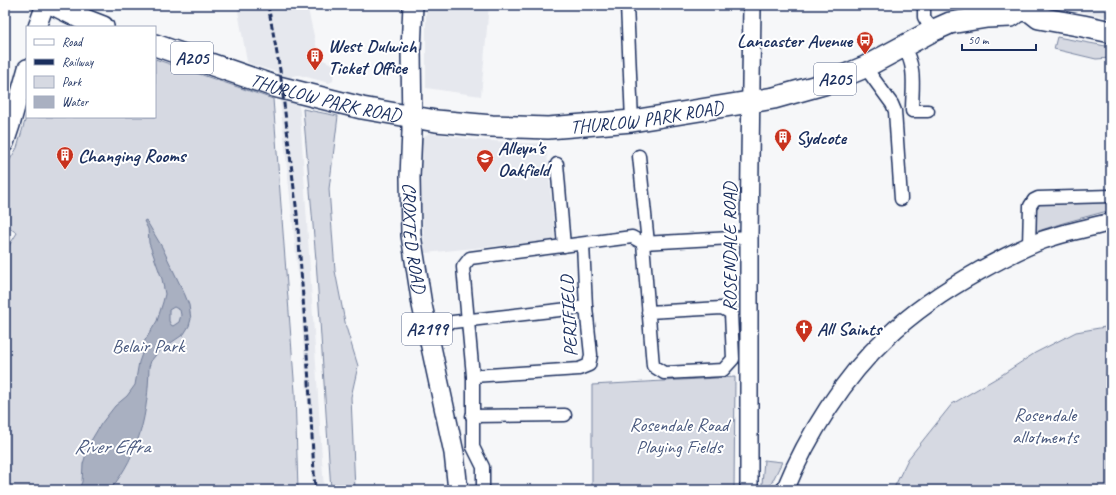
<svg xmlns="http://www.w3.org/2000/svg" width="1116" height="495" font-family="Caveat,sans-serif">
<rect width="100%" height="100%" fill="#f6f7f9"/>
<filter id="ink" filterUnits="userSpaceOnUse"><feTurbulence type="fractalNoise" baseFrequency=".025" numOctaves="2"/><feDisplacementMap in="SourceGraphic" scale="8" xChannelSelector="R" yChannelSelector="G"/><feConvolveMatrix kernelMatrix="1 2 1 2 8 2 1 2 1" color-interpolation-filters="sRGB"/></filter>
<g filter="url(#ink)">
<g fill="#e6e8ee">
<path d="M237 5H307L319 58 334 65 333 81 329 83 299 75 292 76 300 112 324 490H312L310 434 299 283 277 72 253 65 247 62Z"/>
<path d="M426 5H489L481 96 426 88Z"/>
<path d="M1049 5H1111V18L1080 11Z"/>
<path d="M429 133 478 140 523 143H546L555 240 425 253 421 204V139Z"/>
</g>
<g fill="#d6d9e2" stroke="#7884a0">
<path d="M1057 37 1111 47V58L1096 59 1054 49Z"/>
<path d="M155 59 273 99 295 392 298 490H5V252L17 233 5 225V168L17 148 27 114V117H155Z"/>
<path d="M303 109 338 116 329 189 335 271 346 327 358 366 351 397 355 490H331L316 260Z"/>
<path d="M1111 201V210L1063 223 1032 233 1034 207 1040 202Z"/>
<path d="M1111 326V490H893L908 459 952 404 1000 376 1035 353 1076 332Z"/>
<path d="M735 377 734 490H592V385Z"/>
<path d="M764 460 782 462 769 488 763 487 762 484Z"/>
</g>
<path fill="#a9b0c1" stroke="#707c99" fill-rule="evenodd" d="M146 220 162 247 185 295 189 305 191 319 189 326 184 334 159 351 151 361 149 367C148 413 140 453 110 490H78L82 482 83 464 89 444 101 424 115 406 127 396 135 385 139 362 144 348V342L157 321 163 302 165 294 162 279 149 243 148 229 144 221ZM174 307 180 310 181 315 179 322 173 326 171 325 169 321V310Z"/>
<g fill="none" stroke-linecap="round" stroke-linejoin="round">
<g stroke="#1b2f5e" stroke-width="15">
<g id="street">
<path d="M627 5 632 121"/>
<path d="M924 5V17L932 31"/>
<path d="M903 47C917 65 912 90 912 111H928"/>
<path d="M865 67 892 104 895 111 901 199"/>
<path d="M639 156 648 243"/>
<path d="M557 164 564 246"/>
<path d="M643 243 653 366 664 373 723 370 733 359 731 313 722 308 648 312"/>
<path d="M1029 246 1030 206 1034 200 1038 198 1111 196"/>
<path d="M426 325 586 307"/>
<path d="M473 376 579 369 589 365 591 355 586 307 583 244"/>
<path d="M472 416 565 415"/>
<path d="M483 490V467L473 447V376L463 267 470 258 632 237 643 243 749 237"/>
</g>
</g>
<g stroke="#1b2f5e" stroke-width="20">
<g id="secondary">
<path d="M37 27 45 5"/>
<path d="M5 143 11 125 27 68"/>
<path d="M749 490V237L752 5"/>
<path d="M785 490C807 436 844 377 887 337 915 310 947 289 981 270 1001 259 1022 248 1043 240 1065 232 1089 228 1111 222"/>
</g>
</g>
<g stroke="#1b2f5e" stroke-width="22">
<g id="primary">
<path id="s1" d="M413 5 411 50 412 131 410 177 411 235 422 305 454 453 458 490"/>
</g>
</g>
<g stroke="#1b2f5e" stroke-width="24">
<g id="highway">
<path d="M55 5 85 20 103 27"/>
<path id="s2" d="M155 45 274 86 362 108 436 121 492 126 548 128 632 121 774 98 824 84 865 67 932 31 950 23 987 17 1011 16 1019 10 1030 11 1039 18 1083 26 1111 32"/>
</g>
</g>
<use href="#street" stroke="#fff" stroke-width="12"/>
<use href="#secondary" stroke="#fff" stroke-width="17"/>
<use href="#primary" stroke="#fff" stroke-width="19"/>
<use href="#highway" stroke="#fff" stroke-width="21"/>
<path stroke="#1b2f5e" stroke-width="3" stroke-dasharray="6 3" stroke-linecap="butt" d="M268 5 280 70 297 214 309 382 315 490"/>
</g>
</g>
<defs>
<g id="bus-pin" transform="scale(0.9)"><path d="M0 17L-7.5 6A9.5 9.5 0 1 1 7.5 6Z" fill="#c8321e" stroke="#fff"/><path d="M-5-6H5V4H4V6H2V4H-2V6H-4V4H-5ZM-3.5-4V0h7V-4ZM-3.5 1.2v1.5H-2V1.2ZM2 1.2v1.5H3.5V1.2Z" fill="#fff"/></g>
<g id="building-pin" transform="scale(0.9)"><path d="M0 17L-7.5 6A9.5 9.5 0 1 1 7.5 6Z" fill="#c8321e" stroke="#fff"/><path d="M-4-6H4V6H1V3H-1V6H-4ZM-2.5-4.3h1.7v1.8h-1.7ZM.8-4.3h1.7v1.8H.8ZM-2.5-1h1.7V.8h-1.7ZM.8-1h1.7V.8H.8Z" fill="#fff"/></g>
<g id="school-pin" transform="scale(0.9)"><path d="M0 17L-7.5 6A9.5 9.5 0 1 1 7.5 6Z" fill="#c8321e" stroke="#fff"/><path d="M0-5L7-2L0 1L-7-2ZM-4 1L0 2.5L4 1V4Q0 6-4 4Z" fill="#fff"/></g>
<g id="church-pin" transform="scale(0.9)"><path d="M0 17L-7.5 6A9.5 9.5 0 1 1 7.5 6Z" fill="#c8321e" stroke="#fff"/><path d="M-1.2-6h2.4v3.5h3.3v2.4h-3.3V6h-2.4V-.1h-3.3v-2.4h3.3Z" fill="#fff"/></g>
</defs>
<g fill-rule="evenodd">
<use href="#bus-pin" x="865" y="40"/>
<use href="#building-pin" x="315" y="56"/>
<use href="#building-pin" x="783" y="137"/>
<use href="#building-pin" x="65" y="155"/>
<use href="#school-pin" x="485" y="158"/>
<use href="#church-pin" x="804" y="328"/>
</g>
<g text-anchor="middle" stroke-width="4" stroke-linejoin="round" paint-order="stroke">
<g fill="#fff" stroke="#5f6d8e" stroke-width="1">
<rect x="171" y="42" width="42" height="32" rx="3"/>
<rect x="814" y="63" width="42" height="32" rx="3"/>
<rect x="402" y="313" width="50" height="32" rx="3"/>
</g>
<g font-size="18" font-weight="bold" fill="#1b2f5e">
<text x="192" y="64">A205</text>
<text x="835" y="85">A205</text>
<text x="427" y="335">A2199</text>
</g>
<g font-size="19" font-weight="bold" fill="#1b2f5e" stroke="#fff" text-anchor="start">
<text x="852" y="47" text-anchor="end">Lancaster Avenue</text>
<text x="328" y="52">West Dulwich<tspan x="328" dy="22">Ticket Office</tspan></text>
<text x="796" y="144">Sydcote</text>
<text x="498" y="154">Alleyn's<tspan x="498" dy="22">Oakfield</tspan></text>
<text x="78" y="162">Changing Rooms</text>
<text x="817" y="335">All Saints</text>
</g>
<g font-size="19" fill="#1b2f5e" stroke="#fff">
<text dy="7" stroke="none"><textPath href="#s2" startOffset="179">THURLOW PARK ROAD</textPath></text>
<text dy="7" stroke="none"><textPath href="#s2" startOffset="503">THURLOW PARK ROAD</textPath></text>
<text dy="7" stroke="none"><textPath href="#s1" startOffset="233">CROXTED ROAD</textPath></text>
<text transform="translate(729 247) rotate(-90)" y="7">ROSENDALE ROAD</text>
<text transform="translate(568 316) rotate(-93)" y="7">PERIFIELD</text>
</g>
<g font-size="19" fill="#4a5a7f" stroke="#fff">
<text x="148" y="352">Belair Park</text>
<text x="1045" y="421">Rosendale<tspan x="1045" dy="22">allotments</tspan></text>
<text x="679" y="431">Rosendale Road<tspan x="679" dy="22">Playing Fields</tspan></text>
</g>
<g font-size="20" font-style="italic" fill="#4d5c81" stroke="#fff">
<text x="112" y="453">River Effra</text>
</g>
</g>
<rect width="1116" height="495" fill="none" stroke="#fff" stroke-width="20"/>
<rect x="10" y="10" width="1096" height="475" fill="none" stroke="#1b2f5e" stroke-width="1.5" filter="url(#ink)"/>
<rect x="26" y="26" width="130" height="92" fill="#ffffff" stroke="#a4acbf"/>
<rect x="34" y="39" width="20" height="6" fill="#ffffff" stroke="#a4acbf"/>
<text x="62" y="46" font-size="12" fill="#1b2f5e">Road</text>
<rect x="34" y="59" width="20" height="6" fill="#1b2f5e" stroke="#a4acbf"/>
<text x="62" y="66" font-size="12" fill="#1b2f5e">Railway</text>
<rect x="34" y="76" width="20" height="12" fill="#d6d9e2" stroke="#a4acbf"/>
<text x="62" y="86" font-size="12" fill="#1b2f5e">Park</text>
<rect x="34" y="96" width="20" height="12" fill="#a9b0c1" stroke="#a4acbf"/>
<text x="62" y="106" font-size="12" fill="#1b2f5e">Water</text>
<path d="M962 44v6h74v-6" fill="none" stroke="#1b2f5e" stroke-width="2"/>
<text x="968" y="44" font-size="12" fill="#1b2f5e" stroke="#ffffff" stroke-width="3" paint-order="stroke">50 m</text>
</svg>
